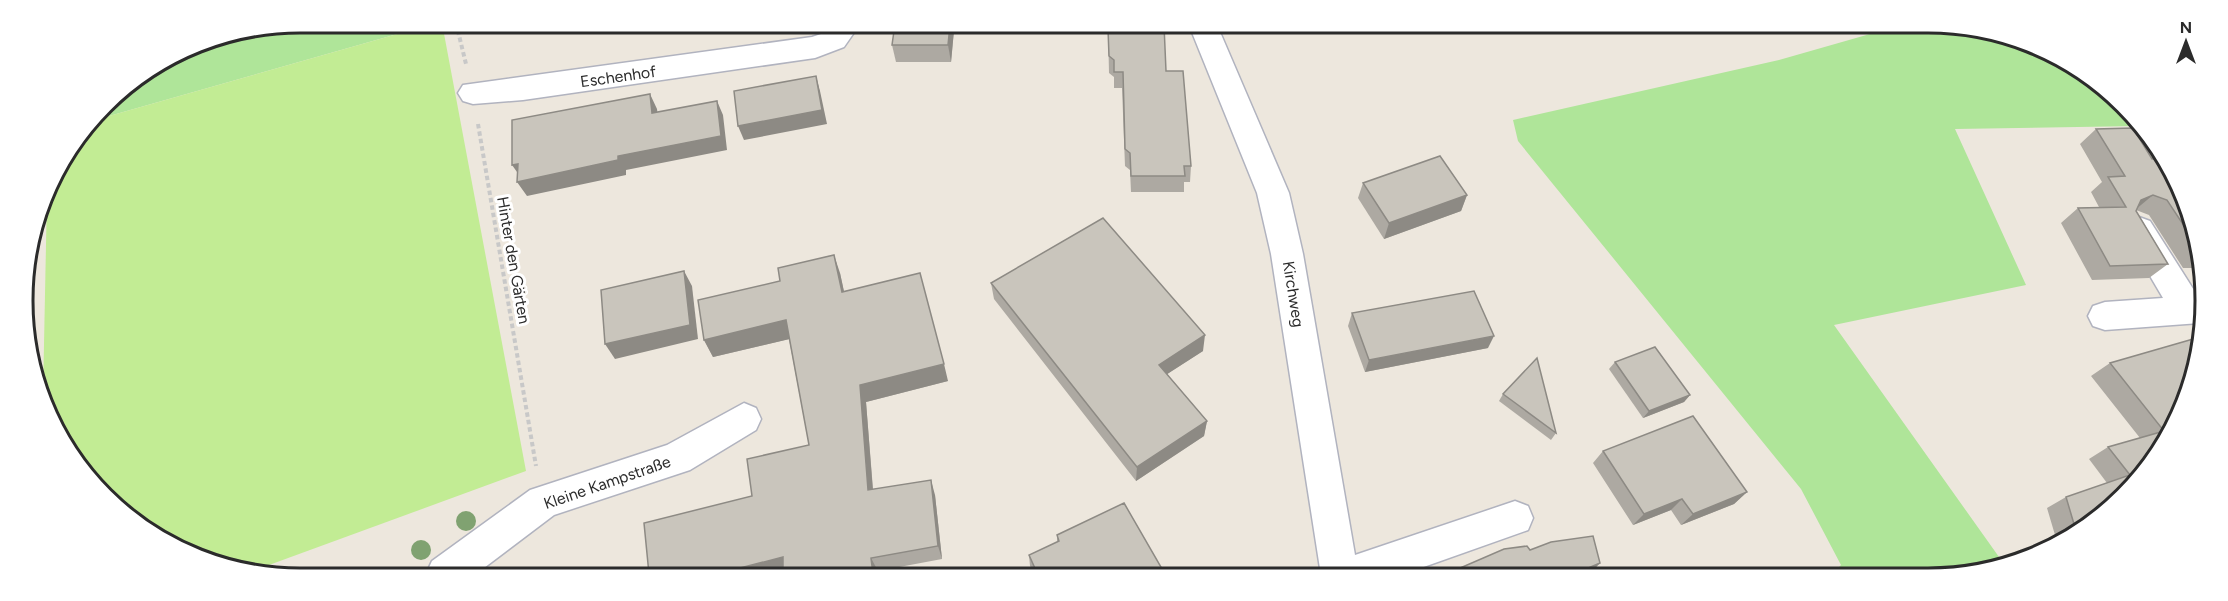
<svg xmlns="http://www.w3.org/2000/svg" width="2228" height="601" font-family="Figtree,sans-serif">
<rect width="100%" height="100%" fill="#ede7dd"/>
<g fill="#afe599">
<path d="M301 23H436L95 120 117 92 194 44Z"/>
<path d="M1866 27 1981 28 2082 69 2138 126 1955 129 2026 285 1834 325 2004 564 1963 576H1830L1841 565 1801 489 1518 141 1513 120 1779 60 1870 34Z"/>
</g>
<path fill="#c2ec94" d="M436 23H442L526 471 247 573 161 541 80 469 43 395 47 194 51 177 95 120Z"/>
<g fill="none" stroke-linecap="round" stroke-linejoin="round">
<g stroke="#b1b3bf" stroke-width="3">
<g id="minor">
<path d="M830 24H860L844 47 815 58 523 100 473 104 463 101 458 93 463 85 812 37 824 33Z"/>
<path d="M1189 25H1217L1289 193 1303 254 1355 555 1515 501 1528 506 1533 518 1528 530 1401 575H1321L1271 254 1257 193Z"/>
<path d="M2139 217 2150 221 2197 295H2200V323L2105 330 2093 326 2088 316 2093 306 2105 302 2163 298 2123 230 2128 221Z"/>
<path d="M744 403 756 408 761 419 756 430 690 470 554 515 476 574H426L432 561 530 490 667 445Z"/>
</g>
</g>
<g stroke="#c8c8c8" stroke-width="4" stroke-dasharray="4.5 3" stroke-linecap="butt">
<path d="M456 23 466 64"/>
<path d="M478 124 536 466"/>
</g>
<use href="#minor" fill="#fff" fill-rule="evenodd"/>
</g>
<g fill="#80a271">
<circle cx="466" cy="521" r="10"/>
<circle cx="421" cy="550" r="10"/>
</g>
<g fill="#ada9a2">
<path d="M858 24H893L892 34H860Z"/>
<path d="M895 24 953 25 954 30 951 62H896L892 45Z"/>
<path d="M1331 26H1359L1335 33Z"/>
<path d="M1108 29 1166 71 1191 166 1190 182H1184V192H1131L1130 170 1125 166 1122 88H1114V77L1109 73Z"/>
<path d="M2133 128 2200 246V268H2183L2149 215 2136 210 2168 264 2149 278 2092 280 2061 223 2078 208 2099 207 2091 192 2102 182 2080 144 2096 129Z"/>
<path d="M1363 183 1467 195 1461 211 1384 239 1358 198Z"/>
<path d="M840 273 844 292 948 381 866 402 873 489 935 495 942 559 878 571V574H783V572L776 574H649L752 496 809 445 789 339 713 357 704 340Z"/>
<path d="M991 283 1203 351 1167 374 1207 421 1204 436 1136 481 994 299Z"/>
<path d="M1352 313 1488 348 1365 372 1348 326Z"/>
<path d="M2200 337 2168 439 2111 509 2055 535 2047 508 2066 497 2107 483 2089 459 2108 447 2140 438 2091 376 2110 363Z"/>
<path d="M1615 362 1690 395 1684 402 1643 418 1609 369Z"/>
<path d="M1503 394 1556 433 1551 440 1499 401Z"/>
<path d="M1603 451 1747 492 1734 504 1681 525 1671 510 1633 525 1593 463Z"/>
<path d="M1057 535 1165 575H1035L1030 566 1029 555 1057 542Z"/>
</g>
<g fill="#8d8a84">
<path d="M890 24H893L892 34 889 25Z"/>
<path d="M950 25H953L954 30 951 62 948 45Z"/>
<path d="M1337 26H1359L1335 33Z"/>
<path d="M816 76 820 91 827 124 744 140 738 126Z"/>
<path d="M650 94 657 109 659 127 652 113Z"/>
<path d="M717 101 723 115 727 150 626 170V175L527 196 517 182 618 156Z"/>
<path d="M518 164 522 179 512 165Z"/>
<path d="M1467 195 1461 211 1384 239 1389 223Z"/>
<path d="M2153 195 2135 210 2141 200Z"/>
<path d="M834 255 840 273 848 310 842 292Z"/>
<path d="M684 271 692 286 698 339 615 359 605 344Z"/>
<path d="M786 320 794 338 713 357 704 340Z"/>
<path d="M1205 335 1203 351 1158 380 1159 365Z"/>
<path d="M1494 336 1488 348 1365 372 1369 360Z"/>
<path d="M944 364 948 381 866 402 874 505 868 490 860 385Z"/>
<path d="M1690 395 1684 402 1643 418 1649 411Z"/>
<path d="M1207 421 1204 436 1136 481 1137 467Z"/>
<path d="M931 480 935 495 942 559 938 546Z"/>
<path d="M1747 492 1734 504 1681 525 1693 514Z"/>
<path d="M1682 499 1671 510 1633 525 1644 514Z"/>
<path d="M2101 516 2087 526 2055 535 2074 524Z"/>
<path d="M783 557 791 570 776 574H717Z"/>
<path d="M871 558 878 571V574H873Z"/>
<path d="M1600 563 1588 576 1572 575Z"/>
</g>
<g fill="#c9c5bc" stroke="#8d8a84" stroke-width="1.5">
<path d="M895 24 950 25 948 45H892Z"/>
<path d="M1113 25H1164L1166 71H1183L1191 166H1184L1185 176H1131L1130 153 1125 149 1123 72H1114V60L1109 56 1108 29Z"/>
<path d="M816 76 822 110 738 126 734 91Z"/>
<path d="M650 94 652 113 717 101 721 136 618 156V160L517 182 518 164 512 165V120Z"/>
<path d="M2133 128 2152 159 2164 158 2200 246V250L2167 200 2153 195 2141 200 2136 211 2168 264 2110 266 2078 208 2126 207 2108 177 2125 176 2096 129Z"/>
<path d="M1440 156 1467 195 1389 223 1363 183Z"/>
<path d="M1103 218 1205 335 1159 365 1207 421 1137 467 991 283Z"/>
<path d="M834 255 842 292 920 273 944 364 860 385 868 490 931 480 938 546 871 558 873 574H783V557L717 574H649L644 523 752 496 747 459 809 445 786 320 704 340 698 300 780 281 778 268Z"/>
<path d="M684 271 690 325 605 344 601 290Z"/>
<path d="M1474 291 1494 336 1369 360 1352 313Z"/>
<path d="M2200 337V354L2168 439 2111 509 2101 516 2074 524 2066 497 2130 475 2108 447 2164 431 2110 363Z"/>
<path d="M1655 347 1690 395 1649 411 1615 362Z"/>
<path d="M1537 358 1556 433 1503 394Z"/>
<path d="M1693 416 1747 492 1693 514 1682 499 1644 514 1603 451Z"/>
<path d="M1124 503 1165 574 1038 575 1029 555 1059 541 1057 535Z"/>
<path d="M1593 536 1600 563 1572 575H1444L1504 549 1527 546 1530 550 1551 542Z"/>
</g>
<g text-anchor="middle" stroke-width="6" stroke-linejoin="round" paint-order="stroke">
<g font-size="16" fill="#2b2b2b" stroke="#fff">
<text transform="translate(618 76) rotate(-8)" y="6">Eschenhof</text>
<text transform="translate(514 260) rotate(80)" y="6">Hinter den Gärten</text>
<text transform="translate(1294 294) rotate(81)" y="6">Kirchweg</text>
<text transform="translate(607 482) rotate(-19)" y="6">Kleine Kampstraße</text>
</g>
</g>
<path d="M0 0H2228V601H0ZM300 33H1928A267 267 0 0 1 2195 300V301A267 267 0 0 1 1928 568H300A267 267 0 0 1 33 301V300A267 267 0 0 1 300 33Z" fill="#fff" fill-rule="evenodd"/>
<path fill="none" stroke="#2b2b2b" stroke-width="3" d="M300 33H1928A267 267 0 0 1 2195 300V301A267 267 0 0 1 1928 568H300A267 267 0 0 1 33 301V300A267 267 0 0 1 300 33Z"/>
<g transform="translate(2186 42)" stroke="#ffffff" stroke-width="4.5" paint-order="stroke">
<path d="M0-4.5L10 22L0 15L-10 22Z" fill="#2b2b2b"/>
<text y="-9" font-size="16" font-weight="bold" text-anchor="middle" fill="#2b2b2b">N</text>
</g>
</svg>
